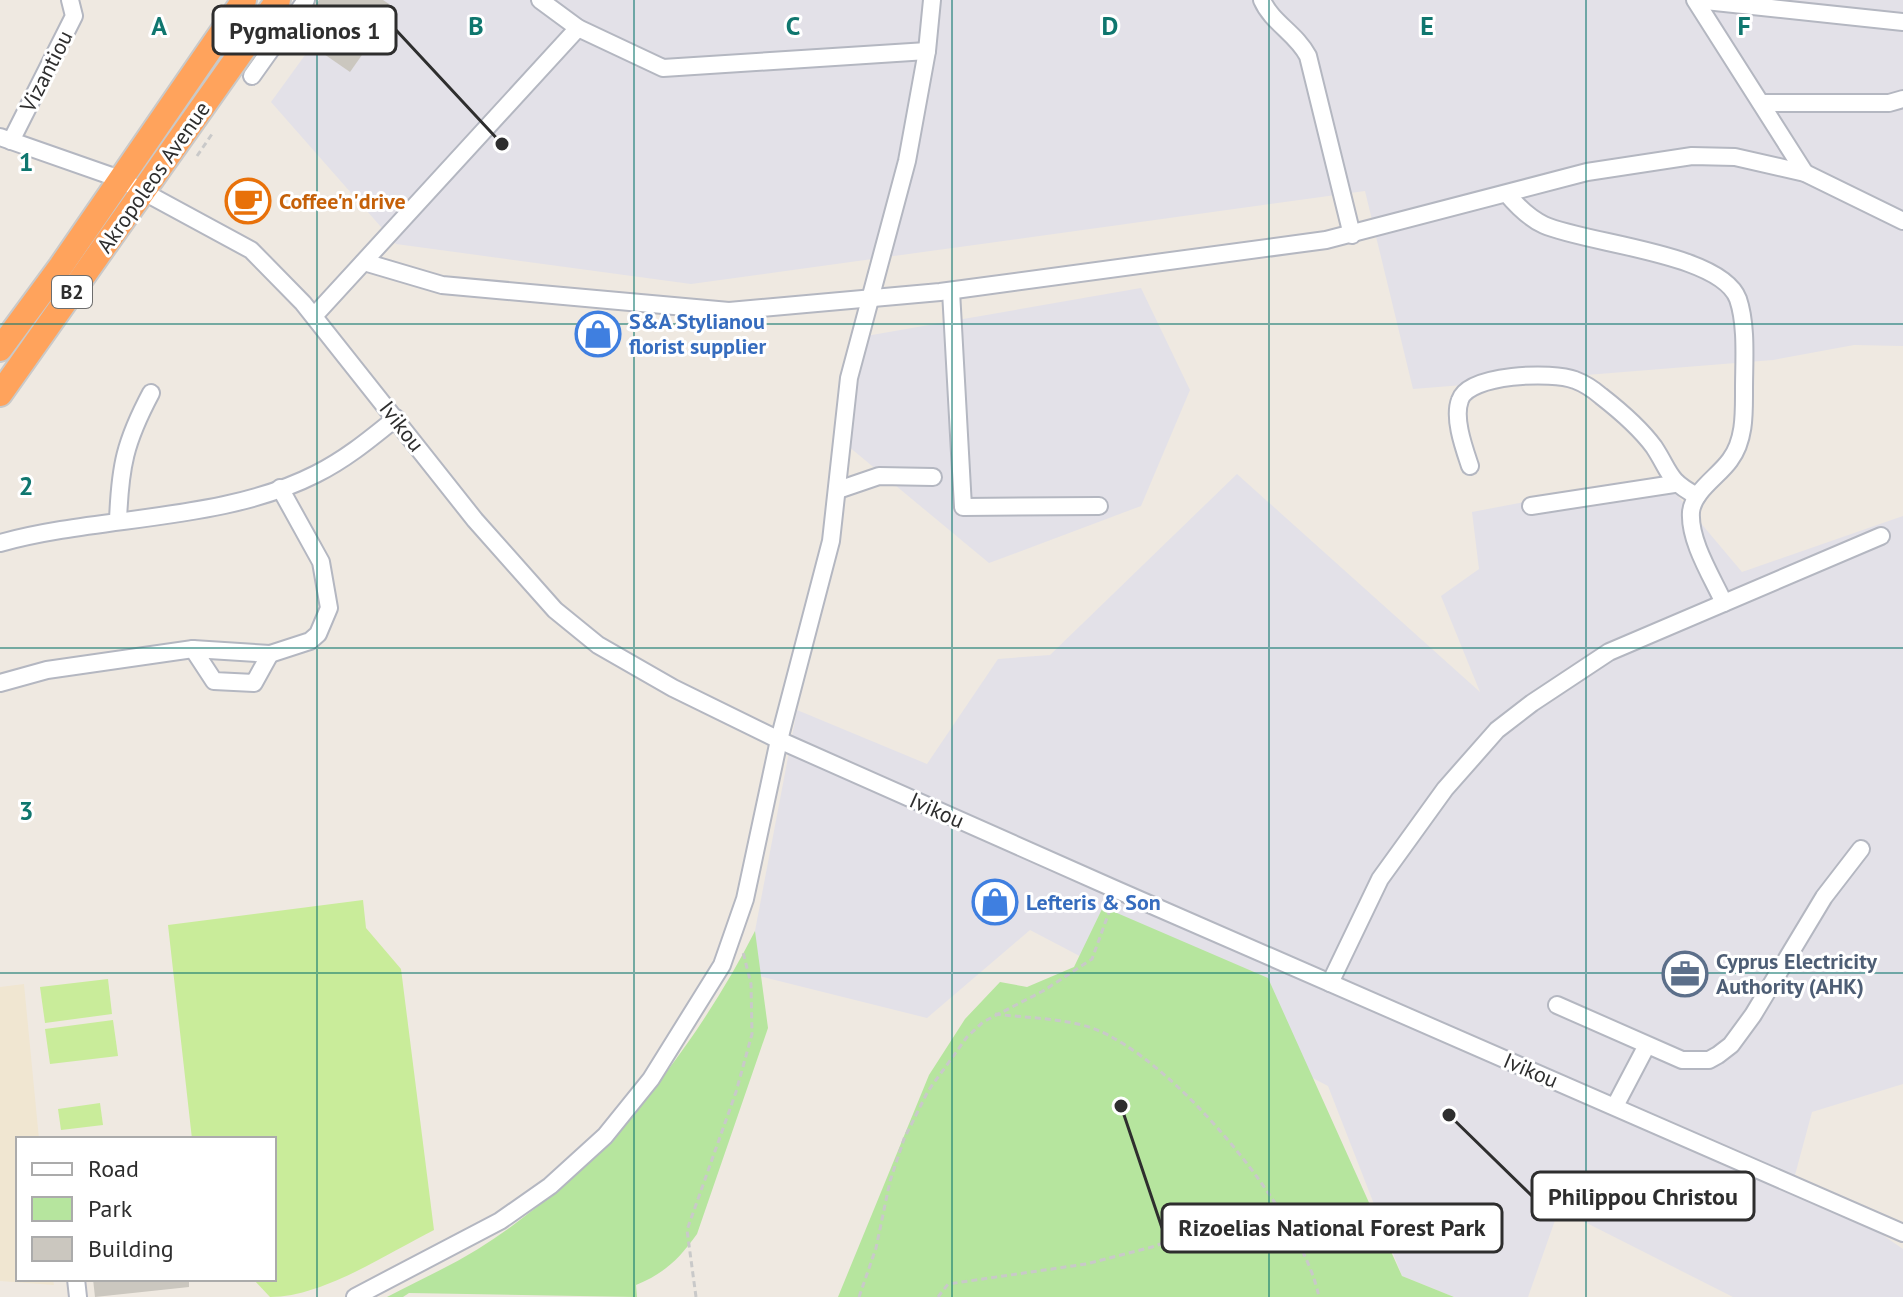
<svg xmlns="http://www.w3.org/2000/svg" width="1903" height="1297" font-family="'PT Sans',sans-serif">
<rect width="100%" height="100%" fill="#efe9e1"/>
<g fill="#e3e1e8">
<path d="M345 0H1903V346L1854 345 1773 360 1413 389 1365 191 691 284 396 244 271 102Z"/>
<path d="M1141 288 1190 390 1141 506 989 563 848 446 866 336Z"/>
<path d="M1237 474 1480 692 1441 596 1479 569 1472 512 1661 476 1742 572 1903 516V1084L1812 1112 1795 1175 1903 1249V1297H1733L1559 1209 1528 1297H1454L1402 1276 1328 1086 1030 930 927 1018 747 973 797 710 927 764 998 659 1050 655Z"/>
</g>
<path fill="#f0e6d1" d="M24 984 39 1139H18V1279H53L54 1285 0 1281V987Z"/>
<g fill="#b6e59e">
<path d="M1103 907 1268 978 1402 1276 1454 1297H838L929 1075 965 1019 1000 982 1027 987 1074 967Z"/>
<path d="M755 931 768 1028 697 1234C679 1259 665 1273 636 1285L637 1297 409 1293 403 1297H387C417 1281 449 1267 478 1249 598 1174 695 1049 755 931Z"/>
</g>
<g fill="#c9ec9a">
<path d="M363 900 366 928 401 969 434 1230C386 1254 323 1297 270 1297L253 1279H274V1139H192L168 925Z"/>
<path d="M108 979 112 1014 45 1023 40 987Z"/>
<path d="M113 1020 118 1056 50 1064 45 1029Z"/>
<path d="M100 1103 103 1125 61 1130 58 1109Z"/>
</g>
<g fill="#cbc7bf">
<path d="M319 0H383L395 8 350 72 295 34Z"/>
<path d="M93 1279H189V1287L95 1297Z"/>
</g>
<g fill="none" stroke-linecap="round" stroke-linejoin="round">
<g stroke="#b4b7c1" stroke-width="20">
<g id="minor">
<path d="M540 0 578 28 663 68 927 51"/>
<path d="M1262 0C1272 23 1296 33 1308 56L1352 235"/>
<path d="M1695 0 1805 173"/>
<path d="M1696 0 1903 22"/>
<path d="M252 76 306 0"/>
<path d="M1761 103H1889L1903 99"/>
<path d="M0 137 120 179 251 250 303 303 475 520 555 610 598 645 673 688 779 740 1117 890 1903 1233"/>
<path d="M11 141 74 16 70 0"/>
<path d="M1507 194C1518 207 1529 218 1544 225 1587 244 1721 253 1738 299 1747 325 1744 362 1744 389 1744 413 1745 440 1730 460 1719 476 1693 491 1691 512 1689 541 1712 577 1724 603"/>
<path d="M364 262 442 285 729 311 940 292 1326 240 1587 172 1692 156 1735 157 1805 173 1903 221"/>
<path d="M951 291 963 507 1099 506"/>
<path d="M314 316 578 28"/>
<path d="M1470 466C1464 448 1453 418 1460 400 1468 374 1553 371 1575 380 1583 383 1594 390 1601 396 1619 410 1640 428 1654 447 1671 473 1667 480 1697 496"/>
<path d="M838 490 879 476 933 477"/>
<path d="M1531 506 1674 484"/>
<path d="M118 521C120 466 125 442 151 393"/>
<path d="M0 543C101 515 222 522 316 474 346 459 370 439 396 418"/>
<path d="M193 649 214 681 254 683 270 654"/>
<path d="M0 683 47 670 193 649 270 654 310 641 318 634 329 608 321 562 280 488"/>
<path d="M1330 983 1380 879 1445 789 1497 730 1532 703 1609 652 1881 536"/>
<path d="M1557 1005 1682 1060H1709L1718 1055 1731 1045 1753 1015 1824 897 1861 849"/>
<path d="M1615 1106 1646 1047"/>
<path d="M76 1279 78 1297"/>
<path d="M355 1297 500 1221 550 1186 605 1136 651 1079 722 965 745 899 779 740 831 541 849 378 907 161 927 51 932 0"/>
</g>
</g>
<g stroke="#c9c9c9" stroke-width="28">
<g id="highway">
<path d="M0 349 61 266 244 0"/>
<path d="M0 394 278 0"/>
</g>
</g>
<g stroke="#c9c9c9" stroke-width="3" stroke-dasharray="6 4" stroke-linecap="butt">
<path d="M197 156 212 134"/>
<path d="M995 1014C1026 1018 1063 1018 1092 1028 1173 1057 1302 1213 1319 1297"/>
<path d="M696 1297 687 1230 736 1092 752 1034 751 984 743 952"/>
<path d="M859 1297 876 1248 890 1181 904 1139 928 1091 967 1037 983 1022 1043 991 1092 959 1112 904"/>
<path d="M938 1297 948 1284 1086 1264 1152 1247 1209 1227H1262L1287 1221"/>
</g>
<use href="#minor" stroke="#fff" stroke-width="16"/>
<use href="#highway" stroke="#ffa35c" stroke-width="24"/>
</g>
<path fill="none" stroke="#0f766e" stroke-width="2" stroke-opacity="0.55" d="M317 0V1297M634 0V1297M952 0V1297M1269 0V1297M1586 0V1297M0 324H1903M0 648H1903M0 973H1903"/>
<defs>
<g id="cafe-ring" transform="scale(2.3)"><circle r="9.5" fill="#fff" stroke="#e8710a" stroke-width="1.5"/><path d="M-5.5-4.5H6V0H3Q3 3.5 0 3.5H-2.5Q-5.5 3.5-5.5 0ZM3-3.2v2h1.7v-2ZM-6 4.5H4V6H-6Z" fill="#e8710a"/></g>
<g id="shop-ring" transform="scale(2.3)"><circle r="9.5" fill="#fff" stroke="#3f7fe0" stroke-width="1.5"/><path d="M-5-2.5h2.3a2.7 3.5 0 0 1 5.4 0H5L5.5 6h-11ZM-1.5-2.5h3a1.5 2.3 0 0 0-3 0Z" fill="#3f7fe0"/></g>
<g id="office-ring" transform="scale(2.3)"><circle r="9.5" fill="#fff" stroke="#5c6f8a" stroke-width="1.5"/><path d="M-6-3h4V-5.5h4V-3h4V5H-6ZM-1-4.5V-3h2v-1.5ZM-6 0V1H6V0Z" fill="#5c6f8a"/></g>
</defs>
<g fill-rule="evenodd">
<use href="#cafe-ring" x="248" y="201"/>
<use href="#shop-ring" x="598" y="334"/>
<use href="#shop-ring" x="995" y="902"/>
<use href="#office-ring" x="1685" y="974"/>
</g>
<g text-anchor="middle" stroke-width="6" stroke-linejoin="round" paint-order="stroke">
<rect fill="#fff" stroke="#6d6d6d" stroke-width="2" x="52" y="276" width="40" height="32" rx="6"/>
<g font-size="20" font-weight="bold" fill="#2e2e2e">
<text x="72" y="299">B2</text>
</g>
<g font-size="22" fill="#2e2e2e" stroke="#fff">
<text transform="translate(46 71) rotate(-63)" y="8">Vizantiou</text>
<text transform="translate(153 177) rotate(-55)" y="8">Akropoleos Avenue</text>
<text transform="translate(402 426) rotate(52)" y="8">Ivikou</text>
<text transform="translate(937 810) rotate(24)" y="8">Ivikou</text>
<text transform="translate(1531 1070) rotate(23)" y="8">Ivikou</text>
</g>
<g font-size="22" font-weight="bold" fill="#c56008" stroke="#fff" text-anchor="start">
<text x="279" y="209">Coffee'n'drive</text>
</g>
<g font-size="22" font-weight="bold" fill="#366cbe" stroke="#fff" text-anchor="start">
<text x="629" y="329">S&amp;A Stylianou<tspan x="629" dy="25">florist supplier</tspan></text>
<text x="1026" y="910">Lefteris &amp; Son</text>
</g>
<g font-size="22" font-weight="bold" fill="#4e5e75" stroke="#fff" text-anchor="start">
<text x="1716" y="969">Cyprus Electricity<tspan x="1716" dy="25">Authority (AHK)</tspan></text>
</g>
</g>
<g font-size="26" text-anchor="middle" font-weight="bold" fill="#0f766e" stroke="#fff" stroke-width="6" stroke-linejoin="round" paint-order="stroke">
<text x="159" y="35">A</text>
<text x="476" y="35">B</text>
<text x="793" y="35">C</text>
<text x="1110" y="35">D</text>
<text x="1427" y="35">E</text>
<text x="1744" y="35">F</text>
<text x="26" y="171">1</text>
<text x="26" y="495">2</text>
<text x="26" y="820">3</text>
</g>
<path fill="none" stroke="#2e2e2e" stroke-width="3" d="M502 144L396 30M1449 1115L1532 1196M1121 1106L1162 1228"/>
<g fill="#2e2e2e" stroke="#fff" stroke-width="3">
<circle cx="502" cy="144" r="8"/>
<circle cx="1449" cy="1115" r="8"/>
<circle cx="1121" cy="1106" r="8"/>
</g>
<g fill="#fff" stroke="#2e2e2e" stroke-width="3">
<rect x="213" y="6" width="183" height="48" rx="8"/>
<rect x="1532" y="1172" width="222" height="48" rx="8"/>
<rect x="1162" y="1204" width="340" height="48" rx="8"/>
</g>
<g font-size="24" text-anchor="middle" font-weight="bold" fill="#2e2e2e">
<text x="305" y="39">Pygmalionos 1</text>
<text x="1643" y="1205">Philippou Christou</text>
<text x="1332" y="1236">Rizoelias National Forest Park</text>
</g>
<rect x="16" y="1137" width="260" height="144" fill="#ffffff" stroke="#ababab" stroke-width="2"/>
<rect x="32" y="1163" width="40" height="12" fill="#ffffff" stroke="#ababab" stroke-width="2"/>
<text x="88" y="1177" font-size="24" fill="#2e2e2e">Road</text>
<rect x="32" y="1197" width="40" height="24" fill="#b6e59e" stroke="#ababab" stroke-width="2"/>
<text x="88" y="1217" font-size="24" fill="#2e2e2e">Park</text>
<rect x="32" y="1237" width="40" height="24" fill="#cbc7bf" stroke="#ababab" stroke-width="2"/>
<text x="88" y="1257" font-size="24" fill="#2e2e2e">Building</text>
</svg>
